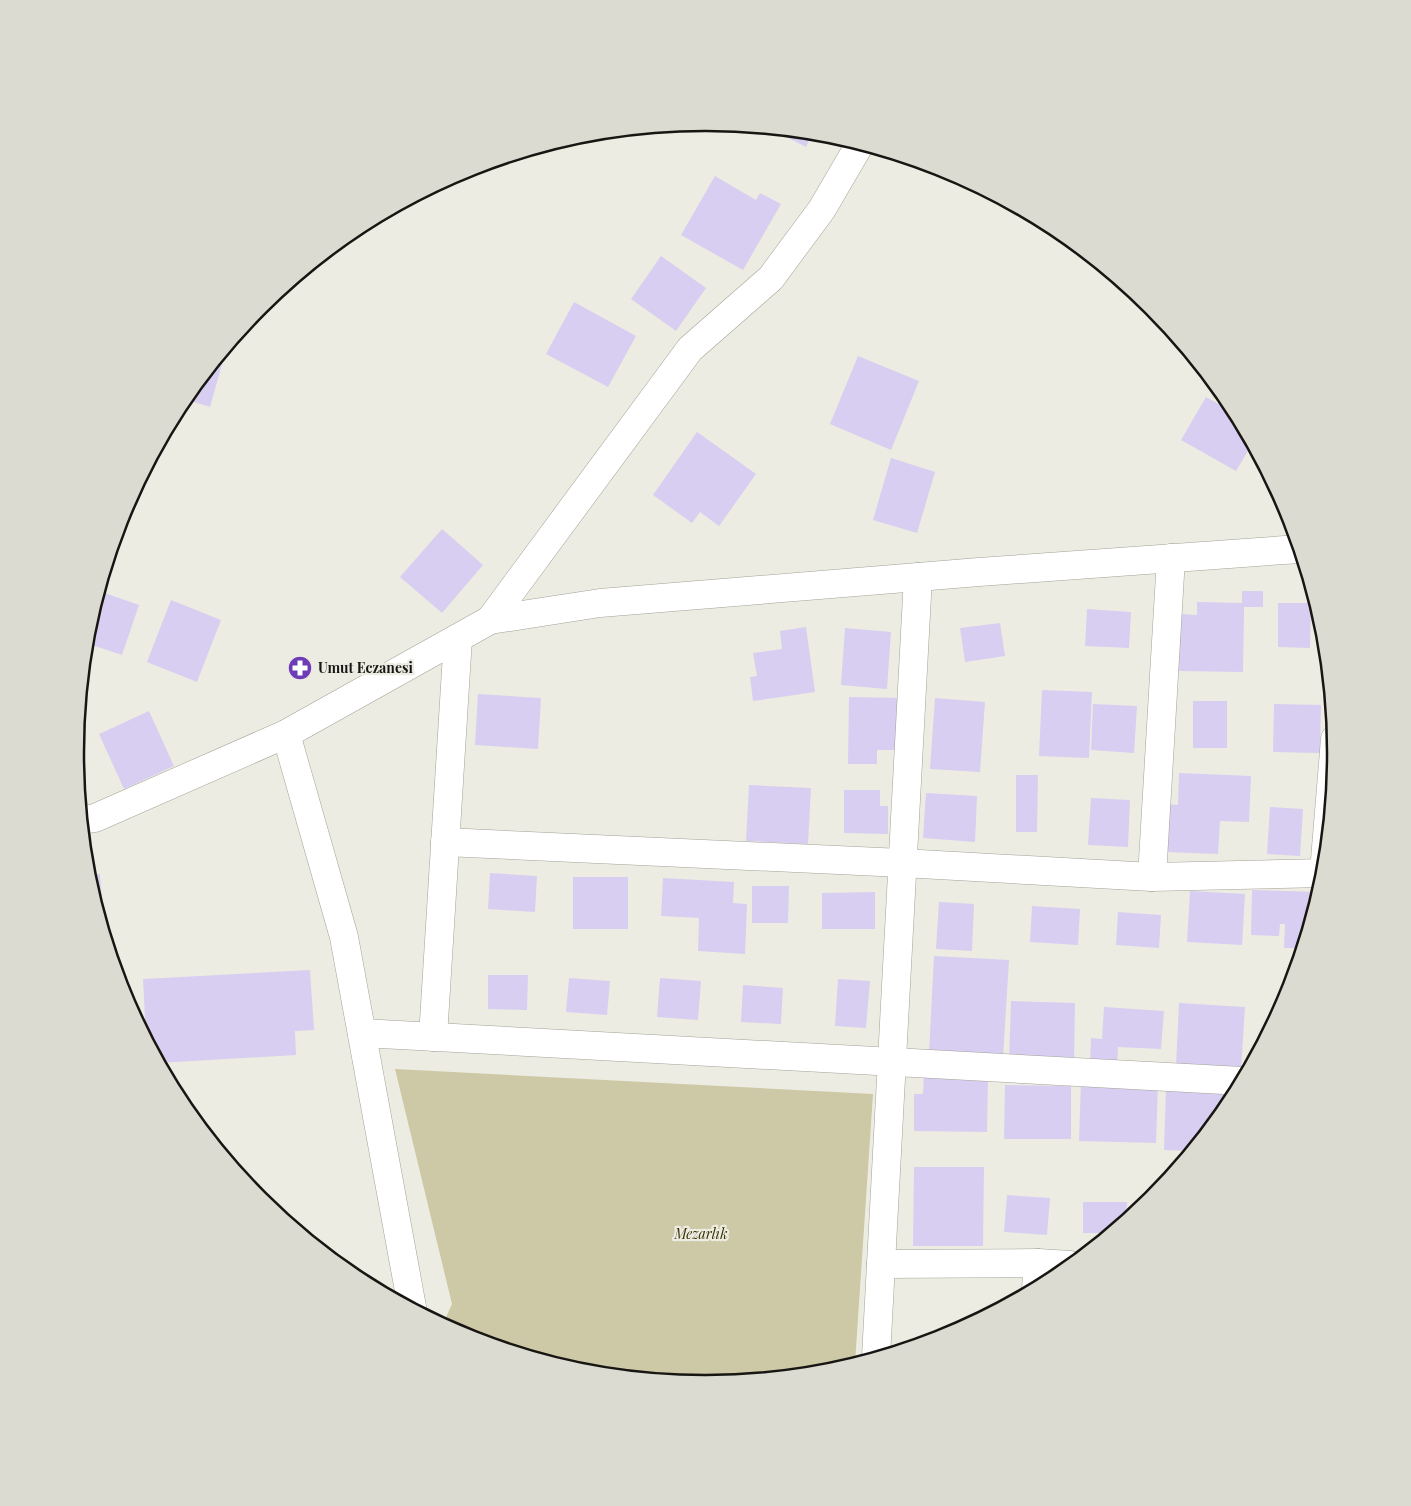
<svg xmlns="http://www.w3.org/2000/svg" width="1411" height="1506" font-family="'Playfair Display',serif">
<rect width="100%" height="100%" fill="#edece2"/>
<path fill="#cdc8a5" d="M395 1069 873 1094 855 1363 828 1371 705 1383 582 1371 464 1335 443 1324 452 1304Z"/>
<g fill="#d8cef1">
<path d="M771 129H772L813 133 806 147Z"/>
<path d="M715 176 756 200 760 193 781 204 743 270 681 235Z"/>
<path d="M661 256 706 288 676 331 631 299Z"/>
<path d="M574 302 636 336 608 387 546 354Z"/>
<path d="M1172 333 1189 354 1168 339Z"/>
<path d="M220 356 224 357 210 407 184 399Z"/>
<path d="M858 356 919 381 891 450 830 424Z"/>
<path d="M1206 397 1235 413 1252 444 1236 471 1181 440Z"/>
<path d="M697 432 756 474 719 526 700 512 692 523 653 495Z"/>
<path d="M891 458 935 472 917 533 873 520Z"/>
<path d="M442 529 483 565 442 613 400 577Z"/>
<path d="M99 591 139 605 122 655 86 643 87 630Z"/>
<path d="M1242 591H1263V607H1244L1243 672 1179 671 1180 614 1197 615V602L1242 603Z"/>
<path d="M171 600 221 620 197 682 147 662Z"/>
<path d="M1278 603H1311L1310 648 1278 647Z"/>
<path d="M1087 609 1131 612 1129 648 1085 646Z"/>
<path d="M1000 623 1005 656 965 662 960 628Z"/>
<path d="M806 627 815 692 753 701 750 677 757 676 753 653 782 649 780 631Z"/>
<path d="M845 628 891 632 887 689 841 685Z"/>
<path d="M1042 690 1092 692 1089 758 1039 756Z"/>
<path d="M478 694 541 698 538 749 475 745Z"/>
<path d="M849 697 907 698 906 750H877V764H848Z"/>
<path d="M935 698 985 702 980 772 930 769Z"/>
<rect x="1193" y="701" width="34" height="47"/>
<path d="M1093 704 1137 706 1134 753 1091 750Z"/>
<path d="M1274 704 1321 705 1320 753 1273 752Z"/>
<path d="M149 711 174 766 124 789 99 734Z"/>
<path d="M1179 773 1251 776 1249 822 1220 821 1218 854 1166 852 1167 804 1178 805Z"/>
<path d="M1016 775H1038L1037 832H1016Z"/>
<path d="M749 785 811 788 808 844 746 841Z"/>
<path d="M844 790H880V806H888V834L844 833Z"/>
<path d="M926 793 977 796 975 842 923 838Z"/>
<path d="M1091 798 1130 800 1128 847 1088 845Z"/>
<path d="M1270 807 1303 809 1300 856 1267 854Z"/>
<path d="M490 873 537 876 535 912 488 909Z"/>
<path d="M100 874 104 929H103L87 875Z"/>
<rect x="573" y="877" width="55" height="52"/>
<path d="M663 878 734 882 733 903 747 904 745 954 698 951 699 918 661 916Z"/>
<path d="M752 886H789L788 923H752Z"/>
<path d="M1252 890 1319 892 1302 948H1284L1285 924H1280L1279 936 1251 935Z"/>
<path d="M1190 891 1245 894 1242 945 1187 942Z"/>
<path d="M875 892V929H822V893Z"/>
<path d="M939 902 974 904 972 951 936 949Z"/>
<path d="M1032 906 1080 909 1078 945 1030 942Z"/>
<path d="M1118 912 1161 915 1159 948 1116 945Z"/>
<path d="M934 956 1009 960 1003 1057 929 1053Z"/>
<path d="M310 970 314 1030 295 1031 296 1055 159 1063 146 1038 143 979Z"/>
<path d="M488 975H528L527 1010 488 1009Z"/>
<path d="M569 978 610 981 607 1015 566 1012Z"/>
<path d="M660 978 701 981 698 1020 657 1017Z"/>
<path d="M838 979 870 981 866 1028 835 1026Z"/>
<path d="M743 985 783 988 781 1024 741 1022Z"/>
<path d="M1011 1001 1075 1003 1074 1063 1009 1061Z"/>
<path d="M1179 1003 1245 1007 1241 1069 1176 1066Z"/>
<path d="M1104 1007 1164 1011 1161 1049 1118 1047 1117 1067 1090 1065 1091 1038 1102 1039Z"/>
<path d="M924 1070 988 1071 987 1132 914 1131V1094H923Z"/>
<path d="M1081 1082 1158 1084 1156 1143 1079 1141Z"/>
<path d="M1005 1085 1071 1086V1139H1004Z"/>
<path d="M1166 1089 1236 1092 1230 1104 1191 1151 1164 1150Z"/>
<path d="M914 1167H984L983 1246H913Z"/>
<path d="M1007 1195 1050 1198 1047 1235 1004 1232Z"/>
<path d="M1083 1202H1127L1126 1219 1109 1233H1083Z"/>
</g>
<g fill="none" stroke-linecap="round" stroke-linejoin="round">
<g stroke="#a3a298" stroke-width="29">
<g id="minor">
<path d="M490 620 690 349 771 278 822 209 860 144"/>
<path d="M286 734 344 937 412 1307"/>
<path d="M82 820 95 818 286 734 490 620 600 603 979 572 1299 549"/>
<path d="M445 842 902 863 1152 877 1324 873"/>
<path d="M1325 860 1335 739"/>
<path d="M1152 877 1171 558"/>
<path d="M362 1033 1242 1081"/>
<path d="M433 1037 458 638"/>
<path d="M881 1264 1038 1263 1070 1265"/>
<path d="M1036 1288 1038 1263"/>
<path d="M876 1357 918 577"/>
</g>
</g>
<use href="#minor" stroke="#fff" stroke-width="28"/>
</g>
<defs>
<g id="pharmacy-disc" transform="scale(1.25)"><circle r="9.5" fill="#6e3cb4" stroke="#edece2"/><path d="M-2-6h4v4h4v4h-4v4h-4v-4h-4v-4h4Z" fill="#fff"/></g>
</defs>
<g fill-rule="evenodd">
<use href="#pharmacy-disc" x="300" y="668"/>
</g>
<g text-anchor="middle" stroke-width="4.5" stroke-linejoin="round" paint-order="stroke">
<g font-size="14" font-weight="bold" fill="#171613" stroke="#edece2" text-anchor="start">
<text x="318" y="673">Umut Eczanesi</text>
</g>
<g font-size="14" font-style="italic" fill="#373101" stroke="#edece2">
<text x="701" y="1239">Mezarlık</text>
</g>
</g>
<path d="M0 0H1411V1506H0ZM705 131H706A621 621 0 0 1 1327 752V754A621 621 0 0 1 706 1375H705A621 621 0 0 1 84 754V752A621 621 0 0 1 705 131Z" fill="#dcdbd1" fill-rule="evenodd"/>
<path fill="none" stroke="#171613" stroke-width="2.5" d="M705 131H706A621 621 0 0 1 1327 752V754A621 621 0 0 1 706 1375H705A621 621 0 0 1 84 754V752A621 621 0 0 1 705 131Z"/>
</svg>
